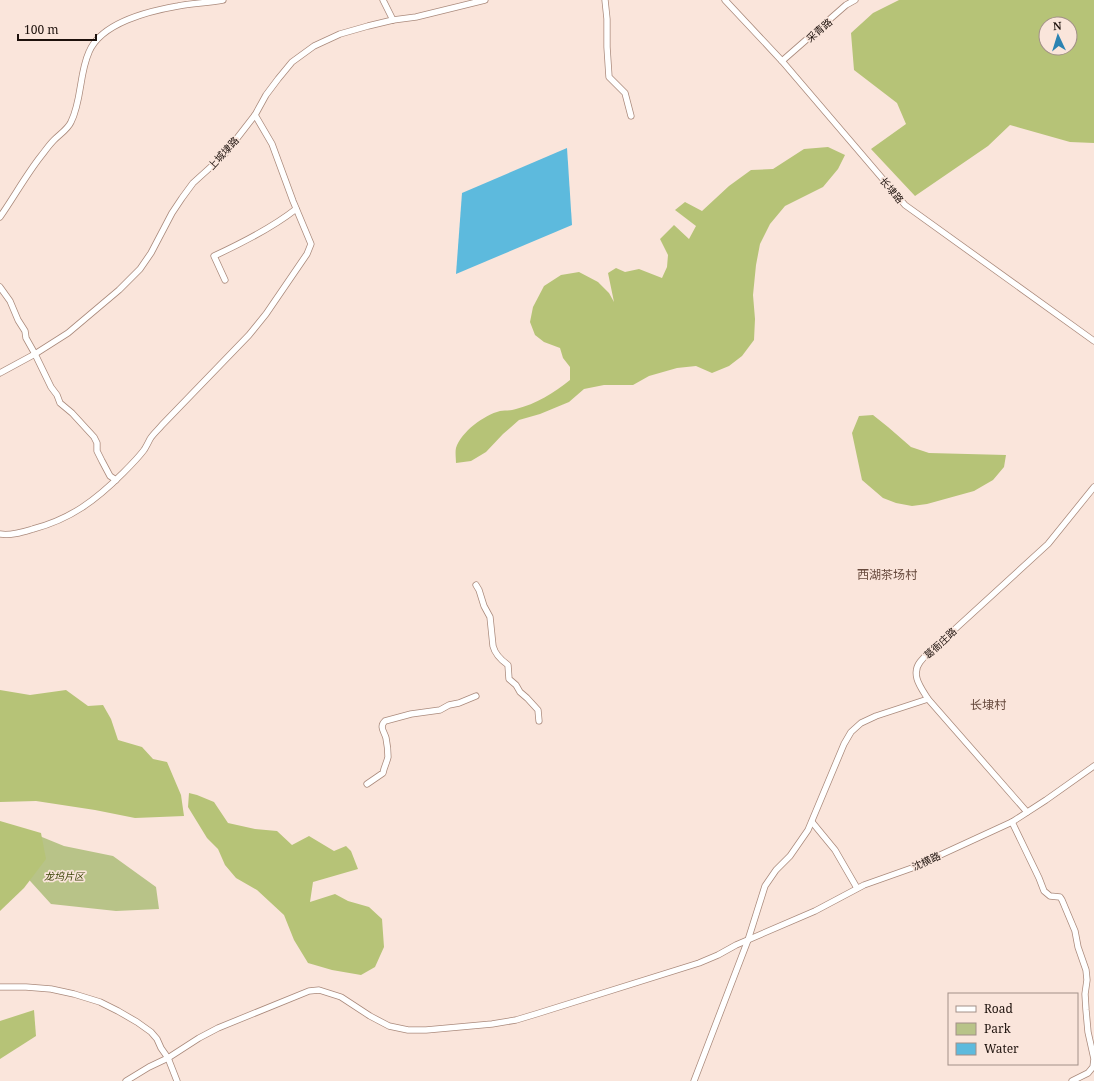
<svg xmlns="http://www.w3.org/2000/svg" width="1094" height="1081" font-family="'Noto Serif','Noto Sans SC',serif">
<rect width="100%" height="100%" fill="#fae5db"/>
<path fill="#b8c388" d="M37 835 64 846 113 856 156 887 159 909 116 911 51 904 12 861Z"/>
<g fill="#b6c377" fill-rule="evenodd">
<path d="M899 0H1094V143L1070 142 1010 125 988 146 915 196 871 149 906 124 897 103 854 70 851 33 873 13ZM1046 24H1070V48H1046Z"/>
<path d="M828 147 845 155 838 169 823 187 785 206 770 224 760 244 756 265 753 295 755 319 754 340 742 356 729 366 712 373 696 366 677 368 649 376 633 385H604L584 389 569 402 540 414 519 420 503 434 486 452 471 461 456 463C456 459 455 452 456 448 461 432 484 415 500 411 505 410 511 411 516 409 536 404 554 393 570 380V367L563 358 560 348 544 342 535 335 530 322 533 307 544 286 561 275 579 272 598 282 609 293 614 302 608 273 616 268 625 272 639 269 662 278 667 267 668 255 660 239 674 225 689 239 696 226 675 210 685 202 702 211 729 186 751 170 773 169 804 149Z"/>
<path d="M873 415 888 427 911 447 929 453 1006 455 1004 467 993 480 974 491 927 504 912 506 896 503 883 498 862 480 852 433 859 416Z"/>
<path d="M0 690 30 695 66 690 88 706 103 705 111 719 118 740 142 747 153 759 167 762 181 795 184 816 135 818 95 810 36 801 0 802Z"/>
<path d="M189 793 197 795 214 802 228 823 255 829 277 831 292 845 309 836 334 851 346 846 351 851 358 869 313 882 310 902 335 894 348 901 369 907 382 919 384 947 375 967 361 975 332 970 308 963 294 940 284 915 257 890 236 878 225 865 218 849 207 838 188 807Z"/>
<path d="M0 821 41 833 46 859 24 888 0 911Z"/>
<path d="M34 1010 36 1036 0 1059V1021Z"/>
</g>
<path fill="#5dbadd" d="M567 148 572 225 456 274 462 193Z"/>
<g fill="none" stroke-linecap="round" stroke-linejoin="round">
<g stroke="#aa8a7c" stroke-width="7">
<g id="minor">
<path d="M383 0 393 20"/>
<path d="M605 0 607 19V47L609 77 625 93 631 116"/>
<path d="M725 0 782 61 905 205 1094 341"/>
<path d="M782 61 846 5 855 0"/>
<path d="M0 217C14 197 26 175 41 156 45 151 49 145 54 140 60 134 68 129 71 122 82 100 79 74 89 52 101 23 149 11 178 6 192 3 208 3 223 0"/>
<path d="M225 280 214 256C242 243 272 228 296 209"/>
<path d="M0 287 10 301 18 320 25 331 26 338 35 354 51 387 57 395 60 403 72 413 94 437 97 443V451L102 461 110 476 116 480"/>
<path d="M0 373 35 354 68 333 119 290 140 269 151 253 172 213 182 198 193 183 224 155 255 115 266 95 278 79 292 62 314 46 340 34 368 26 393 20 416 17 485 0"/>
<path d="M0 534C11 536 23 532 33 529 71 519 96 500 123 473 130 466 138 458 144 450 146 447 148 443 150 439 153 434 158 430 162 425L249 335 266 314 307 254 311 244 293 201 272 144 255 115"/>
<path d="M476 585 479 590 484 606 490 617 493 646C495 654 501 660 508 665L509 679 516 685 520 692 527 698 538 710 539 721"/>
<path d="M367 784 383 773C384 767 387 762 388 757 388 752 387 743 386 738 384 731 379 727 385 721L411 714 440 710 449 705 459 703 476 696"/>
<path d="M1027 812 928 699C922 689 910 675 920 662 923 658 927 654 931 651L1048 544 1094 487"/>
<path d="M812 822 835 850 857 888"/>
<path d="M1012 822 1039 878 1044 891 1050 896 1060 897 1062 900 1075 931 1078 947 1086 970 1087 980 1085 994 1086 1010 1088 1032 1094 1059 1093 1067 1088 1073 1072 1081"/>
<path d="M0 987H26L51 989 74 994 100 1002 118 1011 137 1022 151 1032 157 1039 161 1048 168 1058 177 1081"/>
<path d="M126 1081 149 1067 168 1058 199 1038 218 1028 309 991 319 990 341 997 370 1016 389 1026 408 1030H426L492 1024 516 1020 536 1014 699 963 718 955 736 945 815 911 864 885 912 868 1012 822 1046 800 1094 766"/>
<path d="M694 1081 748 940 765 886 776 870 790 856 808 830 844 744 851 732 861 723 876 716 928 699"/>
</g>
</g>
<use href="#minor" stroke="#fff" stroke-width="5.5"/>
</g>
<g text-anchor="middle" stroke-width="3.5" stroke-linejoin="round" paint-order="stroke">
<g font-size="10" fill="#1d110c" stroke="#fae5db">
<text transform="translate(819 30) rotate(-41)" y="4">采青路</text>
<text transform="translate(223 153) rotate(-48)" y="4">上城埭路</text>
<text transform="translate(892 190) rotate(50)" y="4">长埭路</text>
<text transform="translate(940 643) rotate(-43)" y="4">葛衙庄路</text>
<text transform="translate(926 861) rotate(-24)" y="4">沈横路</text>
</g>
<g font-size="10" font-style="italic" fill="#3c4408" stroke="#fae5db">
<text x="64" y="880">龙坞片区</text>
</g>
<g font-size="12" fill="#674a3d" stroke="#fae5db">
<text x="887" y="579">西湖茶场村</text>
<text x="988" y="709">长埭村</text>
</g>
</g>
<rect x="948" y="993" width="130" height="72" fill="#fae5db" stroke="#a29088"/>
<rect x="956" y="1006" width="20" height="6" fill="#ffffff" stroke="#a29088"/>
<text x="984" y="1013" font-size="12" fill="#1d110c">Road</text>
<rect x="956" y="1023" width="20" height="12" fill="#b8c388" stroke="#a29088"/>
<text x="984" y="1033" font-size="12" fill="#1d110c">Park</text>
<rect x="956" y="1043" width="20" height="12" fill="#5dbadd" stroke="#a29088"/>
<text x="984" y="1053" font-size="12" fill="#1d110c">Water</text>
<g transform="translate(1058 36) rotate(356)"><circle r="19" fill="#fae5db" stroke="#a29088"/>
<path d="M0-3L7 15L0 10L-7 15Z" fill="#2c83b2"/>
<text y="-6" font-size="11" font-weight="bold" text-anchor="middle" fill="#1d110c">N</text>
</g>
<path d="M18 34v6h78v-6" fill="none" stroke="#1d110c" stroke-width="2"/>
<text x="24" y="34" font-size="12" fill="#1d110c" stroke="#fae5db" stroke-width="3" paint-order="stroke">100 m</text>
</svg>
